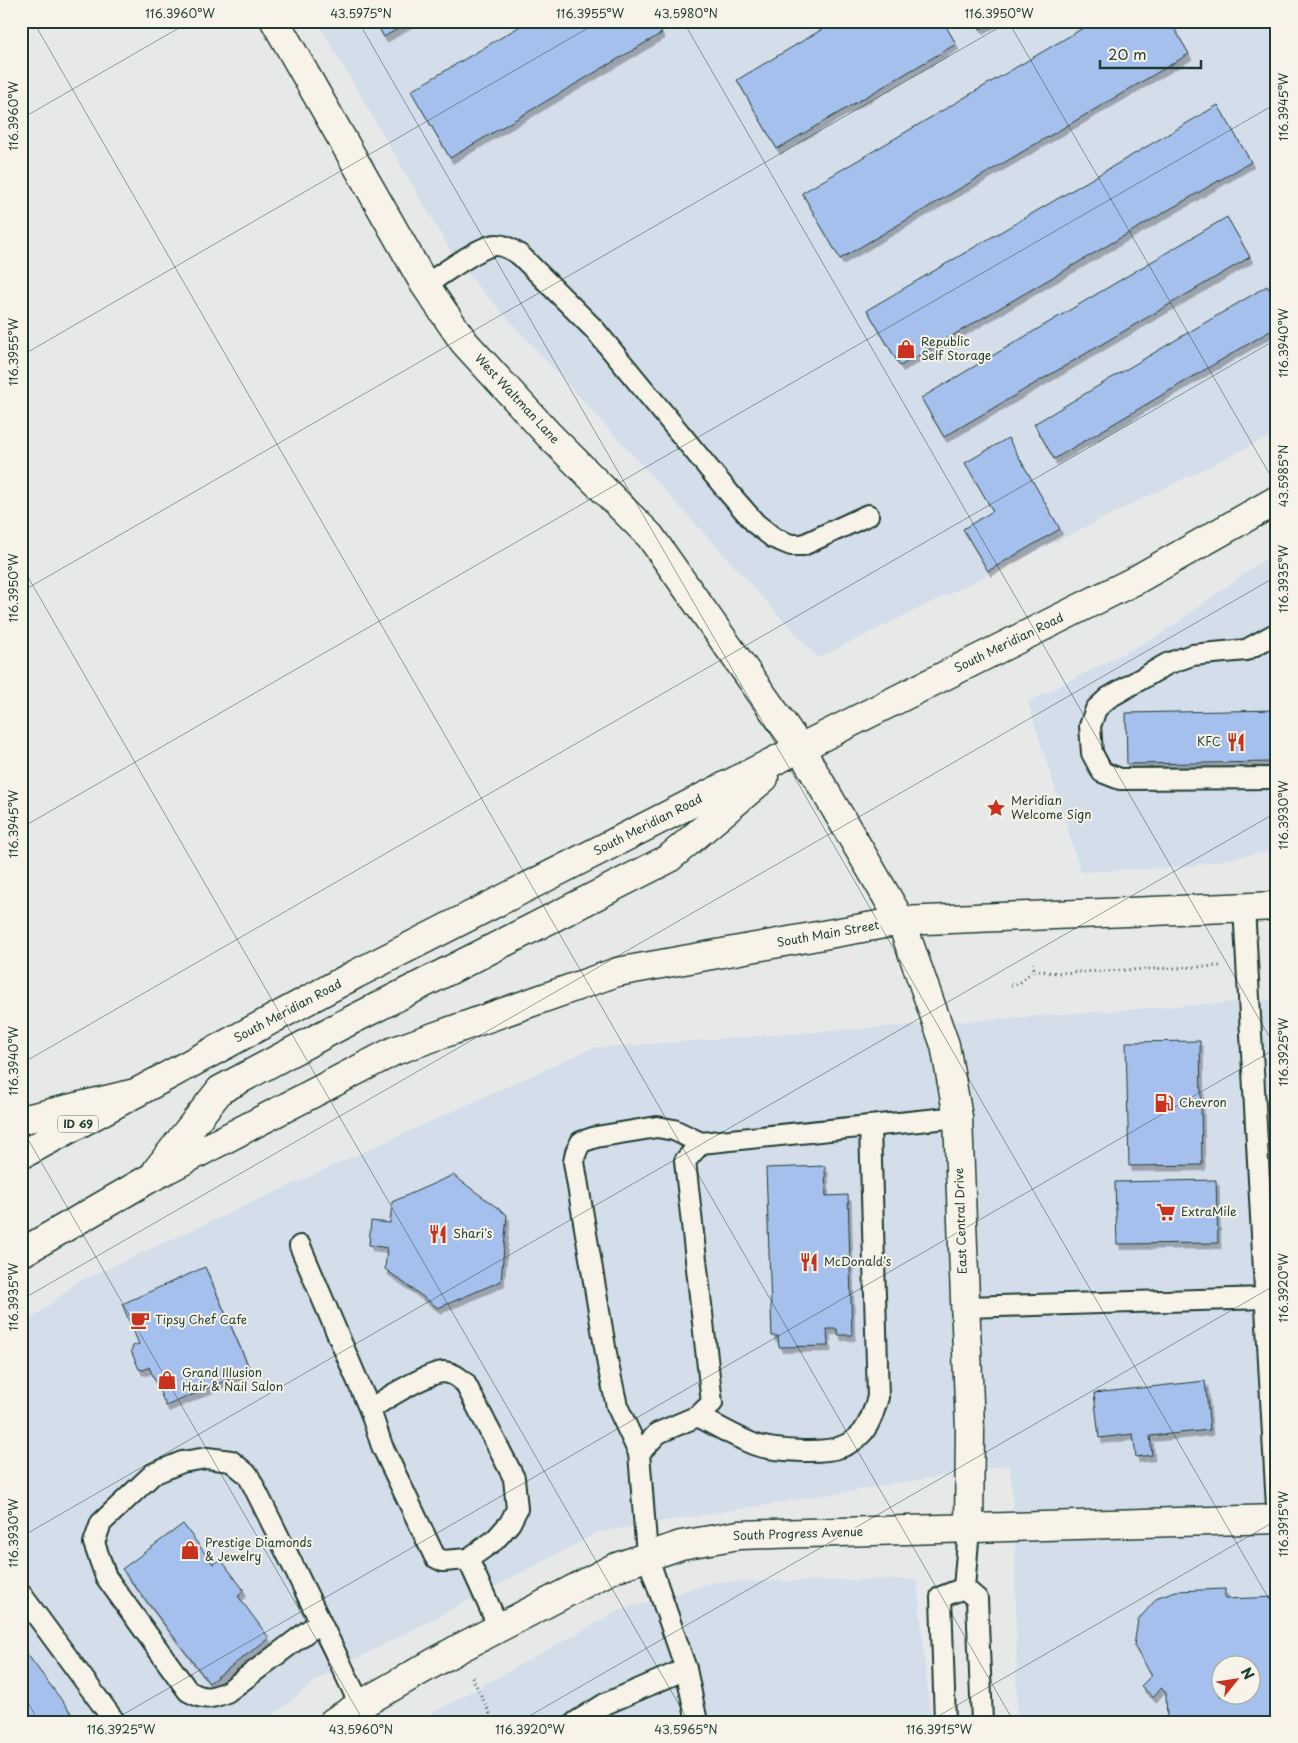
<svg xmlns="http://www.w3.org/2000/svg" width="1298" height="1743" font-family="'Playpen Sans',sans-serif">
<defs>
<filter id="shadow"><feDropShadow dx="3" dy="5.5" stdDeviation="0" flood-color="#0004"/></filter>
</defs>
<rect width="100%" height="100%" fill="#e7e9e9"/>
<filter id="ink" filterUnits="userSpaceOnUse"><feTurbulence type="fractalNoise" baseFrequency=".02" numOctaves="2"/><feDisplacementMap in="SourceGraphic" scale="10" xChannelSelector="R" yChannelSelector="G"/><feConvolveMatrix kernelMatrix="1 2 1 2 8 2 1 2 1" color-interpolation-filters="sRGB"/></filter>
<g filter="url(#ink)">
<g fill="#d4ddea" fill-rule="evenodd">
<path d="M317 21H1277V433L818 658 459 265Z"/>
<path d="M1277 550V850L1186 867 1081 872 1028 702 1161 634Z"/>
<path d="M1277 999V1722H1017L1015 1528 1010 1465 599 1532 316 1680 265 1722H21V1327L78 1282 592 1048ZM1220 1666H1250V1696H1220Z"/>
<path d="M917 1579 931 1722H416L620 1610 714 1582Z"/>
</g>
<g fill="#a6c0ed" stroke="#1f3d34" fill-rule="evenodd" filter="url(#shadow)">
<path d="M375 21H411L384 37Z"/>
<path d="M529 21H655L662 33 450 158 411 91Z"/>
<path d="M836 21H943L956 44 777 149 737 80Z"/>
<path d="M976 21H993L980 29Z"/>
<path d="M1095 21H1170L1189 54 840 259 802 193Z"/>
<path d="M1218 105 1251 162 900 366 867 310Z"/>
<path d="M1227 217 1250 257 944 437 921 398Z"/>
<path d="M1267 286 1277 302V327L1054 459 1034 424Z"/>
<path d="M1008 438 1060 529 988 571 963 529 993 511 965 463Z"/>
<path d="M1277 710V762L1127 764 1126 713Z"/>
<path d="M1200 1041 1202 1165 1129 1166 1126 1042Z"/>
<path d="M1262 1146H1277V1207L1264 1208Z"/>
<path d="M825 1166 826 1196 848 1195 852 1335H838L837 1329H827L828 1346 779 1347 778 1336H772L766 1168Z"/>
<path d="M453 1175 507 1215 501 1281 438 1308 385 1269 387 1248 369 1245 371 1221 390 1223 392 1202Z"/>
<path d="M1216 1180 1218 1243 1117 1244 1115 1182Z"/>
<path d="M205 1267 250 1370 166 1406 149 1367 144 1370 139 1369 131 1351 133 1346 139 1344 122 1304Z"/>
<path d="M1205 1381 1210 1430 1150 1436 1152 1455 1136 1457 1133 1434 1099 1438 1094 1393Z"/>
<path d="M183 1524 213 1564 217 1561H222L243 1589V1592L238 1596 269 1638 209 1683 122 1569Z"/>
<path d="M1225 1589V1599L1277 1597V1722H1167L1166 1693 1161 1688 1153 1697 1141 1686 1152 1675 1134 1646 1138 1620 1158 1597 1176 1591ZM1220 1666H1250V1696H1220Z"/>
<path d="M21 1646 78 1722H21Z"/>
</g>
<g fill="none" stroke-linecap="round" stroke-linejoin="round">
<g stroke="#1f3d34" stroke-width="24">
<g id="service">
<path d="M425 285C440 276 481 245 496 245 506 245 514 251 521 256L595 330 729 493 756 524 774 538 791 545H803L868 515"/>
<path d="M1277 633 1246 650 1192 655 1167 664 1108 698 1096 709 1090 726 1092 753 1102 772 1120 779 1277 778"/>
<path d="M1244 907 1277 1507"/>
<path d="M300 1246 370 1410"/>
<path d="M965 1307 1265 1298"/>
<path d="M698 1416C716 1426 734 1436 753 1444 772 1451 822 1454 841 1447 849 1444 857 1439 863 1432 871 1422 874 1410 878 1397L870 1127"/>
<path d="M639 1453 617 1406 608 1365 574 1162 576 1152 581 1142 596 1137 657 1127 674 1130 701 1143"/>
<path d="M969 1529 964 1588 977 1599 982 1722"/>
<path d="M468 1559 443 1561 435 1557 382 1446 370 1410C382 1400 429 1372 444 1372 453 1373 458 1377 465 1383L514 1478 517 1509 510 1523 495 1540 468 1559 499 1628"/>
<path d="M21 1594 115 1722"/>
<path d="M320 1622 227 1692C210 1699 204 1700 188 1691L106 1577 94 1543 101 1523 153 1474 182 1462 207 1458 231 1461 248 1475C286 1551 324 1628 360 1705"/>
<path d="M686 1669 697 1722"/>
<path d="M576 1722 605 1704 686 1669 647 1555 639 1453 658 1433 698 1416 712 1403 685 1161 701 1143 958 1117"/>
<path d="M945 1722 941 1597 964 1588"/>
</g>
</g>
<g stroke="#1f3d34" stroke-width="31">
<path id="minor" d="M275 21 425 285 464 342 548 434 650 536 800 748 901 921"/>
</g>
<g stroke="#1f3d34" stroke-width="31">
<g id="tertiary">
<path d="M901 921 945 1045 958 1117 970 1429 969 1529"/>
<path d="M333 1722 360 1705 458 1649 614 1568 681 1545 739 1535 1277 1519"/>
</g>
</g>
<g stroke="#1f3d34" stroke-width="31">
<g id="primary">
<path d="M21 1155 356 974 800 748 1134 581 1277 500"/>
<path d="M157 1170 220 1090 336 1028 668 859 764 778"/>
<path d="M21 1253 152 1177 394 1051 617 972 901 921 1277 906"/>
</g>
</g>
<g stroke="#1f3d34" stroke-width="31">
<path id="motorway" d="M21 1120 135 1093"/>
</g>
<g stroke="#1f3d34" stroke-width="3" stroke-dasharray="1 4" stroke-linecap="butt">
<path d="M1034 970 1056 973 1220 966"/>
<path d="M1011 985 1018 984 1034 970 1033 963"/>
<path d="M472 1677 494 1722"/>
</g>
<use href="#service" stroke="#f7f3e8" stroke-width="20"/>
<use href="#minor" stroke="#f7f3e8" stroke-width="28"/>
<use href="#tertiary" stroke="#f7f3e8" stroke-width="28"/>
<use href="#primary" stroke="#f7f3e8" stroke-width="28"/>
<use href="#motorway" stroke="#f7f3e8" stroke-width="28"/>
</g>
</g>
<path fill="none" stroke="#1f3d34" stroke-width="1" stroke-opacity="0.45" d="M33 21 1014 1722M358 21 1277 1613M683 21 1277 1050M1008 21 1277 487M21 119 191 21M21 356 600 21M21 565 689 1722M21 592 1010 21M21 828 1277 103M21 1064 1277 339M21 1127 364 1722M21 1300 1277 576M21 1537 1277 812M21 1690 39 1722M110 1722 1277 1048M519 1722 1277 1284M928 1722 1277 1520"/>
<defs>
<g id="shop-bare" transform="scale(1.5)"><path d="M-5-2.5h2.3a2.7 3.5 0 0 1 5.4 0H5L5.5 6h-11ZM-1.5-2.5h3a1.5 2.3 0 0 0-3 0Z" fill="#c8321e" stroke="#f7f3e8" stroke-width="2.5" paint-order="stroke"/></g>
<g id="restaurant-bare" transform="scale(1.5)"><path d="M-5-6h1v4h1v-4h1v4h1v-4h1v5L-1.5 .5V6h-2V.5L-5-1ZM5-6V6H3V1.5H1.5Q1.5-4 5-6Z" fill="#c8321e" stroke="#f7f3e8" stroke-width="2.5" paint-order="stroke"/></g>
<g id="sight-bare" transform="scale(1.5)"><path d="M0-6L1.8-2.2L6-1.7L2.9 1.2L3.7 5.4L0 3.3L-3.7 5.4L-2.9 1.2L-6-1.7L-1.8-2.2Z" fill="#c8321e" stroke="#f7f3e8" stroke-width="2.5" paint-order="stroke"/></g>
<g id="fuel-bare" transform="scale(1.5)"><path d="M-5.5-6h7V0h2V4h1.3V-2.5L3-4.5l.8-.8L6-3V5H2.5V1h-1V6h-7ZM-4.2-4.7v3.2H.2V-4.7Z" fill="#c8321e" stroke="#f7f3e8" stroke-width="2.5" paint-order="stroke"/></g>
<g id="supermarket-bare" transform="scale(1.5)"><path d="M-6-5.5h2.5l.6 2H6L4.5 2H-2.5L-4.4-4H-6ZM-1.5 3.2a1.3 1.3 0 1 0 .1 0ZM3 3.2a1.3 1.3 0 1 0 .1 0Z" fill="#c8321e" stroke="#f7f3e8" stroke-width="2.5" paint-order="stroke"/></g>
<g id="cafe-bare" transform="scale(1.5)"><path d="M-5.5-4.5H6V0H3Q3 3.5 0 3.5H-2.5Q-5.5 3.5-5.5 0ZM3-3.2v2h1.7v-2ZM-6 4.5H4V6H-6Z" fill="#c8321e" stroke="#f7f3e8" stroke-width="2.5" paint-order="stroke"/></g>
</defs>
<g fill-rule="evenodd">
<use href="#shop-bare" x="906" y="349"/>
<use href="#restaurant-bare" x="1236" y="742"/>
<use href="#sight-bare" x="996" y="808"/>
<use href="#fuel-bare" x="1164" y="1103"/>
<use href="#supermarket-bare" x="1166" y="1212"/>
<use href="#restaurant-bare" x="438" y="1234"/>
<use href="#restaurant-bare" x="809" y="1262"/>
<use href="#cafe-bare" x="140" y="1320"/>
<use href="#shop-bare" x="167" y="1380"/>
<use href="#shop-bare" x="190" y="1550"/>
</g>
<g text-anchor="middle" stroke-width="4" stroke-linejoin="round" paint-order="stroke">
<rect fill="#f7f3e8" stroke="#60746a" stroke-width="1" x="58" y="1115.5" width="40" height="17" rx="4"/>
<g font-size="11" font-weight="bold" fill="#1f3d34">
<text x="78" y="1128">ID 69</text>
</g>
<g font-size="12" fill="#1f3d34" stroke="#f7f3e8" text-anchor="start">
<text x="921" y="346">Republic<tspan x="921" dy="14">Self Storage</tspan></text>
<text x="1221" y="746" text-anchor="end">KFC</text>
<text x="1011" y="805">Meridian<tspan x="1011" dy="14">Welcome Sign</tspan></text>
<text x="1179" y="1107">Chevron</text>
<text x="1181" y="1216">ExtraMile</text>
<text x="453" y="1238">Shari's</text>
<text x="824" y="1266">McDonald's</text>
<text x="155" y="1324">Tipsy Chef Cafe</text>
<text x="182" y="1377">Grand Illusion<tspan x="182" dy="14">Hair &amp; Nail Salon</tspan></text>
<text x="205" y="1547">Prestige Diamonds<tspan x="205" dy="14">&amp; Jewelry</tspan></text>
</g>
<g font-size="12" fill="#1f3d34" stroke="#f7f3e8">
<text transform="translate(517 399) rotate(47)" y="4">West Waltman Lane</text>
<text transform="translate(1009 643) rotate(-26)" y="4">South Meridian Road</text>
<text transform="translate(648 825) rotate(-27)" y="4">South Meridian Road</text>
<text transform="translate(828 934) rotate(-10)" y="4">South Main Street</text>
<text transform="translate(288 1011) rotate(-28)" y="4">South Meridian Road</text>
<text transform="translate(961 1221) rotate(-92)" y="4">East Central Drive</text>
<text transform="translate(798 1534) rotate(-2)" y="4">South Progress Avenue</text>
</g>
</g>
<rect width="1298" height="1743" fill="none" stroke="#f7f3e8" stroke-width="55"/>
<g transform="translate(1236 1680) rotate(60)"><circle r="24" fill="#f7f3e8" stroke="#a1aaa0"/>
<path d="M0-4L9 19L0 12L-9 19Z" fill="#c8321e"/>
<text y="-8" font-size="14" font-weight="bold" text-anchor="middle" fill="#1f3d34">N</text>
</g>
<path d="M1100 60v8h101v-8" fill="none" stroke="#1f3d34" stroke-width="2.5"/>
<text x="1108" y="60" font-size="15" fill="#1f3d34" stroke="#f7f3e8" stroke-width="4" paint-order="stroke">20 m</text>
<rect x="28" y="28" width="1242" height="1688" fill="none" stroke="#1f3d34" stroke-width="2"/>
<g font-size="12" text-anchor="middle" fill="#1f3d34">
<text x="180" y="18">116.3960°W</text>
<text x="361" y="18">43.5975°N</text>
<text x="590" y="18">116.3955°W</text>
<text x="686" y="18">43.5980°N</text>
<text x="999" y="18">116.3950°W</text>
<text transform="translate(1284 107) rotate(-90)" y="4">116.3945°W</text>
<text transform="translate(14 116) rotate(-90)" y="4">116.3960°W</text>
<text transform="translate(1284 343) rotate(-90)" y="4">116.3940°W</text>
<text transform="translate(14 352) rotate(-90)" y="4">116.3955°W</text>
<text transform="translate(1284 476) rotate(-90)" y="4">43.5985°N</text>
<text transform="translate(1284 579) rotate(-90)" y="4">116.3935°W</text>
<text transform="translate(14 588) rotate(-90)" y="4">116.3950°W</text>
<text transform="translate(1284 815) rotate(-90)" y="4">116.3930°W</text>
<text transform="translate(14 824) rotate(-90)" y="4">116.3945°W</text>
<text transform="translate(1284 1052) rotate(-90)" y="4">116.3925°W</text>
<text transform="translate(14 1061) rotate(-90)" y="4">116.3940°W</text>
<text transform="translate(1284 1288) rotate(-90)" y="4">116.3920°W</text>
<text transform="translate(14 1297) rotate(-90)" y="4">116.3935°W</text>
<text transform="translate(1284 1524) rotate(-90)" y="4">116.3915°W</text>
<text transform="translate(14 1533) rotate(-90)" y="4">116.3930°W</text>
<text x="121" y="1734">116.3925°W</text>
<text x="361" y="1734">43.5960°N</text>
<text x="530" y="1734">116.3920°W</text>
<text x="686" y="1734">43.5965°N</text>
<text x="939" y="1734">116.3915°W</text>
</g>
</svg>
